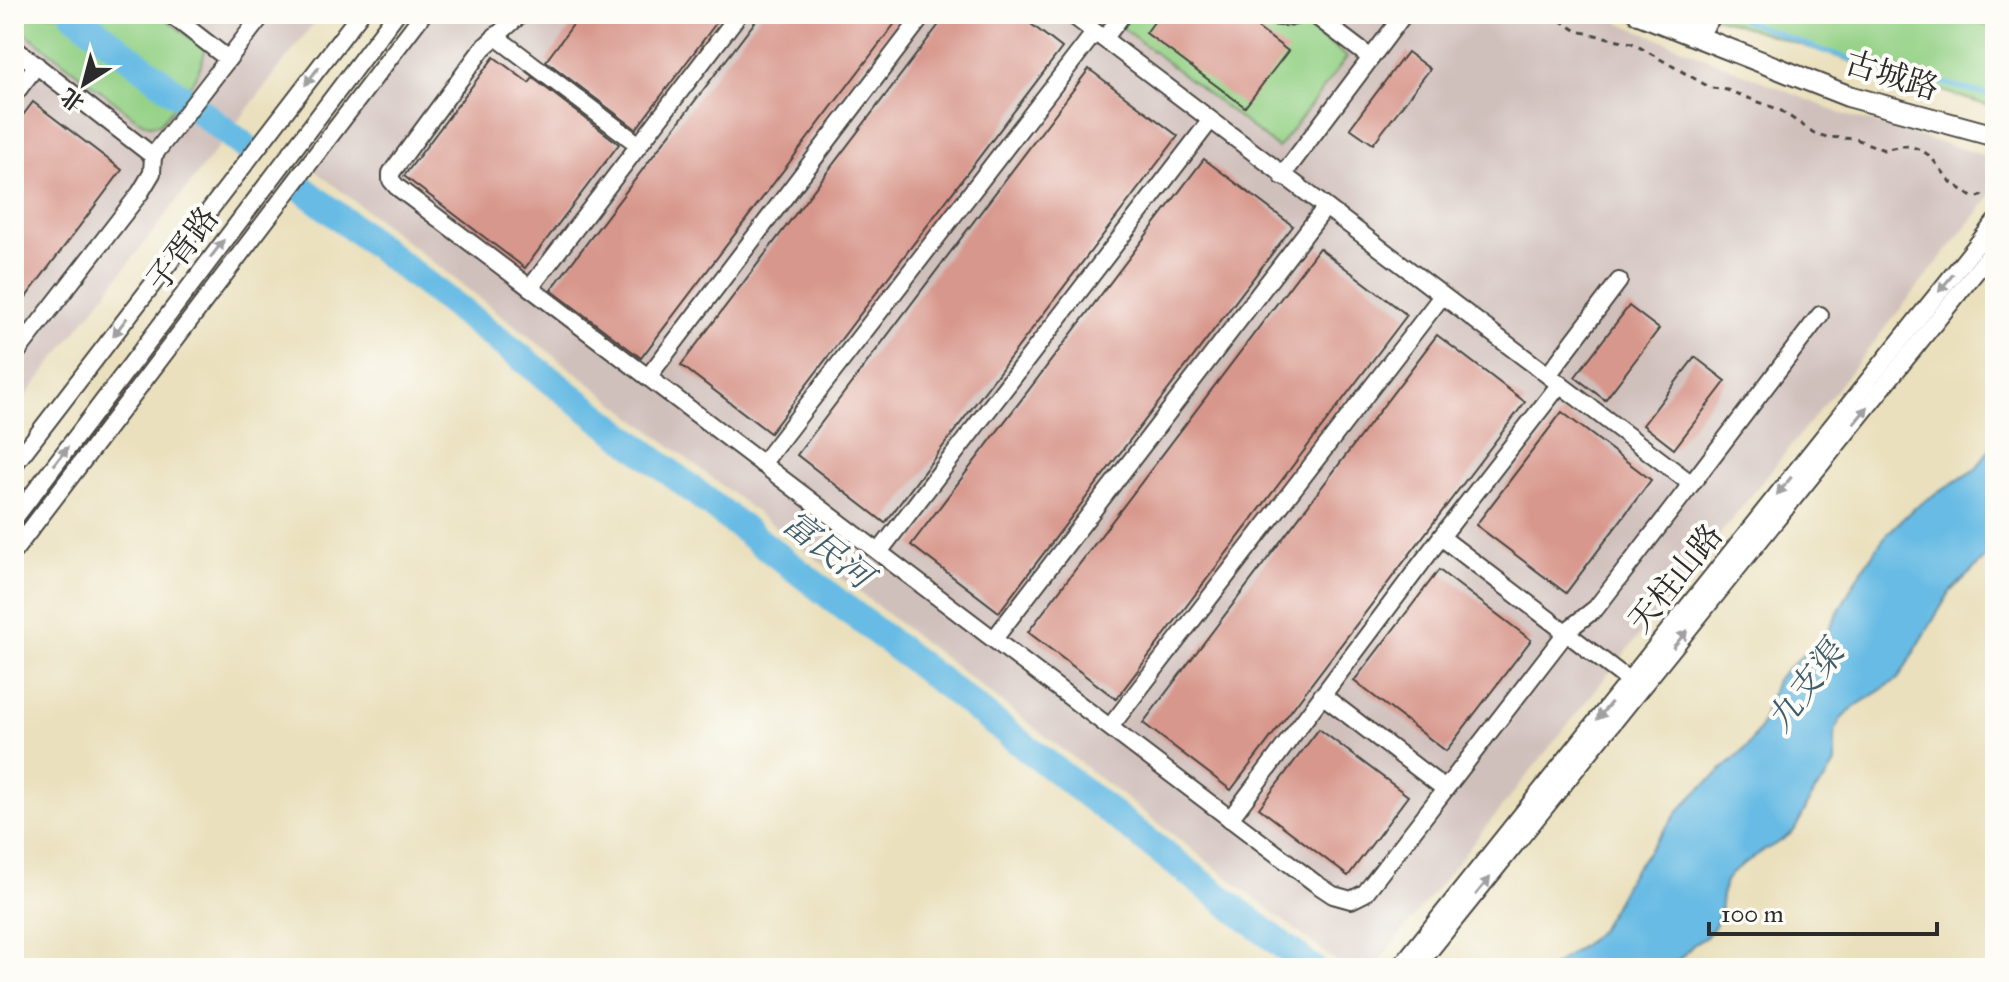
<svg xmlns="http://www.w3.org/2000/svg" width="2009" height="982" font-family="'IM FELL Great Primer','Noto Serif SC',serif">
<rect width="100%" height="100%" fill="#fdfcf7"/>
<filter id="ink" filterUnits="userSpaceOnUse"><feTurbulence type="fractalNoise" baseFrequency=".0125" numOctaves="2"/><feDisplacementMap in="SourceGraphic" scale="16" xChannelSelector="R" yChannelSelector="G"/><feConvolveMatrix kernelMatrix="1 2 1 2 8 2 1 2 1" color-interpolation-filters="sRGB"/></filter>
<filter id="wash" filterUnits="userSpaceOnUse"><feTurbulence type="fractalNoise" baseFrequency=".006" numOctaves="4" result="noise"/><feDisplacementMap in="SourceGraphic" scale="32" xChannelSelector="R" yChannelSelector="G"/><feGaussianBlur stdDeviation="1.8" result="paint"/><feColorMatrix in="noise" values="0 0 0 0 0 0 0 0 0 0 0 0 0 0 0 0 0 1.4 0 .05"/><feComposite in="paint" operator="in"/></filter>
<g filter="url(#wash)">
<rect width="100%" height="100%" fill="#eae0bd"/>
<g fill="#d0c0bc">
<path d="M14 14H321L14 412Z"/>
<path d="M430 14H1599L1842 114 1986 156 1995 165V187L1990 197 1373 968H1345L314 170Z"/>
</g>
<g fill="#94d186" stroke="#607e58" stroke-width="2">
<path d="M14 14H159L205 49C201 79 178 101 160 124L149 125 138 120 14 24Z"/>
<path d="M1127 14H1259L1266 18 1297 20 1347 57 1278 148 1124 29 1120 24Z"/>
<path d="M1706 14H1956L1995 29V108Z"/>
</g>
<path fill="#68bbe4" stroke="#4a7388" stroke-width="2" d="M1995 441V549L1950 592 1898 679 1854 707 1840 720 1835 731V763L1826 779 1815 791 1794 831 1784 839 1755 856 1734 871 1726 881 1722 895 1720 913 1715 926 1706 937 1693 945 1671 968H1550L1583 945 1599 931 1613 908 1629 877 1678 812 1696 793 1747 747 1760 728 1776 680 1789 667 1826 635 1857 577 1886 535 1915 507 1977 468Z"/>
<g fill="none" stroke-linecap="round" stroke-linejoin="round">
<path stroke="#68bbe4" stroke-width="5" d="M1743 20 1821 50 1858 61 1985 94"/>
<g stroke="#68bbe4" stroke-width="28">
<path d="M74 14 246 147"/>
<path d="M299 186 1312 968"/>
</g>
</g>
<g id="blocks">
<g fill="#d8978c">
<path d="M581 14H723L636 129 546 61Z"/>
<path d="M761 14H902L641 358 551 290Z"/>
<path d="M947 14H1018L1062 48 770 433 681 365Z"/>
<path d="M1160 14H1239L1288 51 1245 107 1146 33Z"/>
<path d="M1407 52 1430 69 1373 144 1350 128Z"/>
<path d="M494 57 529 83 533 78 619 144 525 268 404 176Z"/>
<path d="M1089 69 1178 136 885 523 797 455Z"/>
<path d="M33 102 122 170 23 301 14 294V127Z"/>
<path d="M1204 159 1293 226 999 612 911 545Z"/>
<path d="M1319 248 1407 315 1116 699 1028 632Z"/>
<path d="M1629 306 1659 329 1605 400 1575 377Z"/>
<path d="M1437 335 1525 402 1231 790 1143 723Z"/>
<path d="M1695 357 1726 381 1674 449 1643 425Z"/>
<path d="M1562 412 1651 480 1566 593 1476 525Z"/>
<path d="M1439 570 1531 640 1446 751 1354 681Z"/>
<path d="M1319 729 1408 796 1348 876 1259 808Z"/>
</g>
</g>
</g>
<g filter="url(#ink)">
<use href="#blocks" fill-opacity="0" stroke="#484641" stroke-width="2"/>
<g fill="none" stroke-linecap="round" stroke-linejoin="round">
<g stroke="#484641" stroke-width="20">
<g id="minor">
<path d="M170 14 228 59"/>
<path d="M521 14 483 48 391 173V180L397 187 1315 883 1333 895 1351 900 1365 893 1569 629 1596 608 1686 491 1689 482 1071 14"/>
<path d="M1267 14C1279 18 1289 19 1301 14"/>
<path d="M1313 14 1371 58"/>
<path d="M1684 32 1696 14"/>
<path d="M495 36 639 145"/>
<path d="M1698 37 1714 14"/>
<path d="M1104 39 1123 14"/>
<path d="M14 48 153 156 152 173 140 193 14 356"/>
<path d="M14 95 37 65"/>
<path d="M153 156 263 14"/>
<path d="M1282 176 1404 14"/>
<path d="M530 288 739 14"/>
<path d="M1548 375 1619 281"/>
<path d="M648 377 924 14"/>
<path d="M762 464 1095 32"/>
<path d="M14 465 360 14"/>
<path d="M1686 491 1820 315"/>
<path d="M14 519 396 14"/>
<path d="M1441 537 1636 686"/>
<path d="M14 551 423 14"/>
<path d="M879 552 1210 121"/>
<path d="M994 639 1325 208"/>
<path d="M1322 695 1445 789"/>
<path d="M1110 727 1442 296"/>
<path d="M1230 819 1441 537 1560 384"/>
<path d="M1399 968 1995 222"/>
<path d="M1416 968 1995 248"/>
</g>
</g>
<g stroke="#484641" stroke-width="24">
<path id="major" d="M1639 14 1848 96 1995 136"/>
</g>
<path stroke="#484641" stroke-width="3" stroke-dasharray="6 6" stroke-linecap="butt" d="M1550 14 1577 31 1632 43 1711 88 1727 90 1780 110 1814 133 1827 137 1856 139 1884 150 1901 146H1910L1921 150 1930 156 1951 182 1974 198 1995 192"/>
<use href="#minor" stroke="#fff" stroke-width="16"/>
<use href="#major" stroke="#fff" stroke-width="20"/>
</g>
<defs><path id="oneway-solid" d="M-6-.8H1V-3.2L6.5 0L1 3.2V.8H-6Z" transform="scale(2)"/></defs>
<g fill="#a0a0a0">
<use href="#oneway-solid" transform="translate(312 76) rotate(127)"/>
<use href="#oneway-solid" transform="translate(217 249) rotate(-53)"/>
<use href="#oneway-solid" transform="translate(1946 283) rotate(129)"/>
<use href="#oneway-solid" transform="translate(120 327) rotate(127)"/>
<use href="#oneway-solid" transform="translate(1861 415) rotate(-51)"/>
<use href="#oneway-solid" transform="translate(61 456) rotate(-53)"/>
<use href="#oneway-solid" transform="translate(1784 486) rotate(129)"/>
<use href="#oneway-solid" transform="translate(1680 639) rotate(-51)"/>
<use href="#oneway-solid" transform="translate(1604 711) rotate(129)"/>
<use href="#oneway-solid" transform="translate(1483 886) rotate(-51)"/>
</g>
</g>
<g text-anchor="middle" stroke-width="8" stroke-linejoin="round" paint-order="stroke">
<g font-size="32" fill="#2b2b2b" stroke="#fdfcf7">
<text transform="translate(1892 75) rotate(17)" y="11">古城路</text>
<text transform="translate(182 249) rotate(-53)" y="11">子胥路</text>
<text transform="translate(1675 578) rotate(-51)" y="11">天柱山路</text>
</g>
<g font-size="34" font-style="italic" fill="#405d6c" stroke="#fdfcf7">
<text transform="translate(828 549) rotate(38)" y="12">富民河</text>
<text transform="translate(1805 686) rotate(-53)" y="12">九支渠</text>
</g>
</g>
<rect width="2009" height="982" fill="none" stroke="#fdfcf7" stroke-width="48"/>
<g transform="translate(84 84) rotate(216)" stroke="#fdfcf7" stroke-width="6" paint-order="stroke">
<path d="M0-6L14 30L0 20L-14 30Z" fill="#2b2b2b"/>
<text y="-12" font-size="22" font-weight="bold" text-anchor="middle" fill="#2b2b2b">北</text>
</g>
<path d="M1709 922v12h228v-12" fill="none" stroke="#2b2b2b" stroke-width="4"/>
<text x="1721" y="922" font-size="24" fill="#2b2b2b" stroke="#fdfcf7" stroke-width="6" paint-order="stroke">100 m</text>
</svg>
